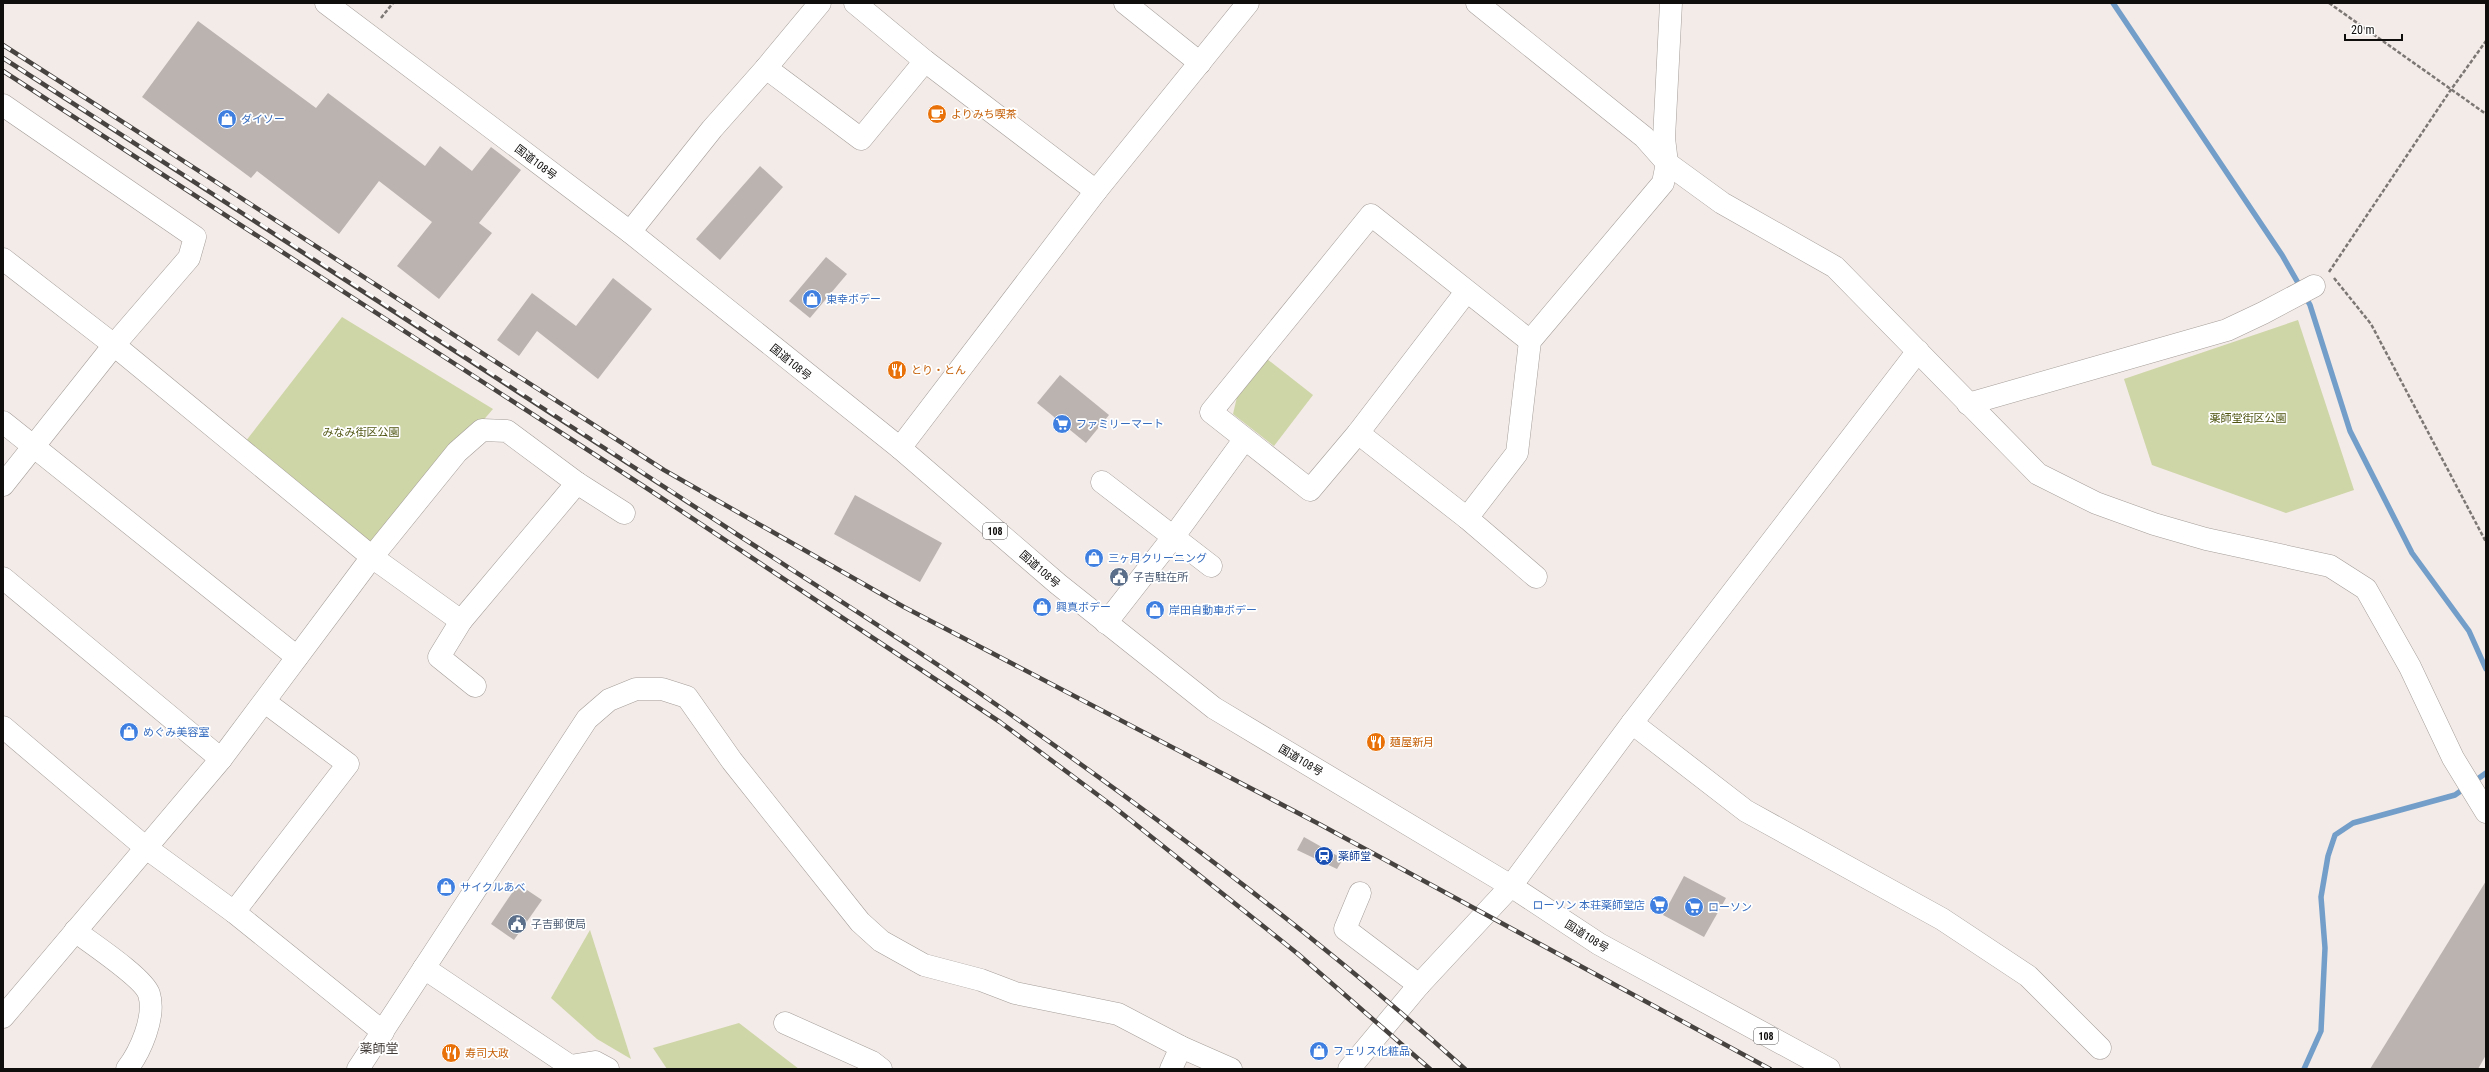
<svg xmlns="http://www.w3.org/2000/svg" width="2489" height="1072" font-family="'Roboto Condensed','Noto Sans JP',sans-serif">
<rect width="100%" height="100%" fill="#f3ebe7"/>
<g fill="#ced5a7">
<path d="M342 317 493 409 372 549 242 446Z"/>
<path d="M2298 320 2354 490 2286 513 2152 465 2124 379Z"/>
<path d="M1267 359 1313 395 1274 446 1233 414 1237 397Z"/>
<path d="M590 930 631 1059 597 1039 551 998Z"/>
<path d="M739 1023 799 1069H667L653 1048Z"/>
</g>
<g fill="none" stroke-linecap="round" stroke-linejoin="round">
<g stroke="#739eca" stroke-width="5.5">
<path d="M2113 3 2282 255 2301 288"/>
<path d="M2305 296 2310 305 2350 431 2412 553 2469 631 2486 669"/>
<path d="M2472 783 2486 773"/>
<path d="M2304 1069 2321 1031 2325 948 2321 897 2328 856 2335 835 2353 823 2455 795 2465 788"/>
</g>
</g>
<g fill="#bab3af">
<path d="M198 21 316 108 328 93 425 166 440 146 472 171 491 147 521 170 479 223 492 233 439 299 397 266 432 222 379 181 339 234 257 171 251 178 142 97Z"/>
<path d="M760 166 783 187 720 260 696 239Z"/>
<path d="M826 257 847 274 810 318 789 301Z"/>
<path d="M613 278 652 309 598 379 537 331 519 356 497 340 532 293 576 326Z"/>
<path d="M1060 375 1109 415 1086 443 1037 403Z"/>
<path d="M855 495 942 543 920 582 834 534Z"/>
<path d="M1304 837 1343 859 1337 869 1297 850Z"/>
<path d="M1684 876 1726 898 1704 937 1663 915Z"/>
<path d="M2486 881V1055L2478 1069H2370Z"/>
<path d="M518 884 542 900 514 940 491 924Z"/>
</g>
<g fill="none" stroke-linecap="round" stroke-linejoin="round">
<g stroke="#a49d99" stroke-width="23">
<g id="minor">
<path d="M855 3 925 61 1096 191"/>
<path d="M1125 3 1200 63"/>
<path d="M1477 3 1644 137 1667 163 1722 203 1835 267 2038 474 2096 503 2154 524 2206 539 2330 566 2366 589 2410 667 2453 758 2486 812"/>
<path d="M766 68 861 139 925 61"/>
<path d="M3 105 195 237 189 258 114 345 3 485"/>
<path d="M630 232 712 129 766 68 820 3"/>
<path d="M3 259 114 345 372 557 461 621 577 483 507 431 482 430 457 452 372 557 221 759 3 1017"/>
<path d="M1466 292 1358 433 1310 490 1211 412 1371 215 1530 341"/>
<path d="M1968 404 2227 330 2263 313 2314 286"/>
<path d="M3 422 297 657"/>
<path d="M1358 433 1467 518 1536 577"/>
<path d="M900 448 1096 191 1248 3"/>
<path d="M1102 482 1211 566"/>
<path d="M577 483 624 513"/>
<path d="M1467 518 1517 453 1530 341 1663 183 1667 163 1664 138 1671 3"/>
<path d="M3 578 221 759"/>
<path d="M461 621 439 657 475 686"/>
<path d="M1106 623 1174 536 1244 440"/>
<path d="M1632 723 1746 811 1942 919 2028 976 2100 1048"/>
<path d="M3 727 145 847 234 912 383 1032"/>
<path d="M1360 893 1345 929 1419 985"/>
<path d="M234 912 348 764 265 702"/>
<path d="M75 931C91 943 144 978 149 994 156 1017 140 1052 127 1069"/>
<path d="M424 968 570 1066 568 1069"/>
<path d="M785 1023 872 1062 881 1069"/>
<path d="M570 1066 595 1062 608 1069"/>
<path d="M358 1069 587 719 609 700 636 689H662L687 697 732 761 860 922 881 941 924 965 981 980 1015 993 1118 1014 1181 1047 1231 1069"/>
<path d="M1171 1069 1181 1047"/>
<path d="M1349 1069 1419 985 1511 886 1632 723 1918 351"/>
</g>
</g>
<g stroke="#a49d99" stroke-width="23">
<path id="highway" d="M326 3 630 232 900 448 1058 584 1214 708 1511 886 1599 944 1829 1069"/>
</g>
<g stroke="#7c7774" stroke-width="2.5" stroke-dasharray="4 2" stroke-linecap="butt">
<path d="M2329 3 2486 114"/>
<path d="M381 18 393 3"/>
<path d="M2329 272 2450 91 2486 41"/>
<path d="M2334 278 2371 324 2486 542"/>
</g>
<use href="#minor" stroke="#fff" stroke-width="22"/>
<use href="#highway" stroke="#fff" stroke-width="22"/>
<g stroke="#474341" stroke-width="4.5">
<g id="rail">
<path d="M3 45 664 470 904 607 1321 825 1770 1069"/>
<path d="M3 58C248 216 494 374 738 535 828 593 919 650 1007 712 1164 822 1322 940 1465 1069"/>
<path d="M3 71 648 489 1000 722 1114 807 1298 954 1430 1069"/>
</g>
</g>
<use href="#rail" stroke="#fff" stroke-width="3" stroke-dasharray="9" stroke-linecap="butt"/>
</g>
<defs>
<g id="cafe-disc" transform="scale(1)"><circle r="9.5" fill="#e8710a" stroke="#fff"/><path d="M-5.5-4.5H6V0H3Q3 3.5 0 3.5H-2.5Q-5.5 3.5-5.5 0ZM3-3.2v2h1.7v-2ZM-6 4.5H4V6H-6Z" fill="#fff"/></g>
<g id="shop-disc" transform="scale(1)"><circle r="9.5" fill="#3f7fe0" stroke="#fff"/><path d="M-5-2.5h2.3a2.7 3.5 0 0 1 5.4 0H5L5.5 6h-11ZM-1.5-2.5h3a1.5 2.3 0 0 0-3 0Z" fill="#fff"/></g>
<g id="restaurant-disc" transform="scale(1)"><circle r="9.5" fill="#e8710a" stroke="#fff"/><path d="M-5-6h1v4h1v-4h1v4h1v-4h1v5L-1.5 .5V6h-2V.5L-5-1ZM5-6V6H3V1.5H1.5Q1.5-4 5-6Z" fill="#fff"/></g>
<g id="supermarket-disc" transform="scale(1)"><circle r="9.5" fill="#3f7fe0" stroke="#fff"/><path d="M-6-5.5h2.5l.6 2H6L4.5 2H-2.5L-4.4-4H-6ZM-1.5 3.2a1.3 1.3 0 1 0 .1 0ZM3 3.2a1.3 1.3 0 1 0 .1 0Z" fill="#fff"/></g>
<g id="civic-disc" transform="scale(1)"><circle r="9.5" fill="#5c6f8a" stroke="#fff"/><path d="M-.6-6.5H3V-4.5H.6V-3L4-1V1h2V6H-6V1h2V-1L-.6-3ZM-1.2 2.5V6h2.4V2.5Z" fill="#fff"/></g>
<g id="station-disc" transform="scale(1)"><circle r="9.5" fill="#1a4fb4" stroke="#fff"/><path d="M-3-6H3Q5-6 5-4V2Q5 4 3 4L4.5 6H3L1.5 4h-3L-3 6H-4.5L-3 4Q-5 4-5 2V-4Q-5-6-3-6ZM-3.5-4v3h7v-3ZM-3.5 1v1.5H-2V1ZM2 1v1.5H3.5V1Z" fill="#fff"/></g>
</defs>
<g fill-rule="evenodd">
<use href="#cafe-disc" x="937" y="114"/>
<use href="#shop-disc" x="227" y="119"/>
<use href="#shop-disc" x="812" y="299"/>
<use href="#restaurant-disc" x="897" y="370"/>
<use href="#supermarket-disc" x="1062" y="424"/>
<use href="#shop-disc" x="1094" y="558"/>
<use href="#civic-disc" x="1119" y="577"/>
<use href="#shop-disc" x="1042" y="607"/>
<use href="#shop-disc" x="1155" y="610"/>
<use href="#shop-disc" x="129" y="732"/>
<use href="#restaurant-disc" x="1376" y="742"/>
<use href="#station-disc" x="1324" y="856"/>
<use href="#shop-disc" x="446" y="887"/>
<use href="#supermarket-disc" x="1659" y="905"/>
<use href="#supermarket-disc" x="1694" y="907"/>
<use href="#civic-disc" x="517" y="924"/>
<use href="#shop-disc" x="1319" y="1051"/>
<use href="#restaurant-disc" x="451" y="1053"/>
</g>
<g text-anchor="middle" stroke-width="3.5" stroke-linejoin="round" paint-order="stroke">
<g fill="#fff" stroke="#585656" stroke-width="1">
<rect x="983" y="523" width="24" height="16" rx="3"/>
<rect x="1754" y="1028" width="24" height="16" rx="3"/>
</g>
<g font-size="10" font-weight="bold" fill="#100e0d">
<text x="995" y="535">108</text>
<text x="1766" y="1040">108</text>
</g>
<g font-size="11" fill="#c56008" stroke="#fff" text-anchor="start">
<text x="951" y="118">よりみち喫茶</text>
<text x="911" y="374">とり・とん</text>
<text x="1390" y="746">麺屋新月</text>
<text x="465" y="1057">寿司大政</text>
</g>
<g font-size="11" fill="#366cbe" stroke="#fff" text-anchor="start">
<text x="241" y="123">ダイソー</text>
<text x="826" y="303">東幸ボデー</text>
<text x="1076" y="428">ファミリーマート</text>
<text x="1108" y="562">三ヶ月クリーニング</text>
<text x="1056" y="611">興真ボデー</text>
<text x="1169" y="614">岸田自動車ボデー</text>
<text x="143" y="736">めぐみ美容室</text>
<text x="460" y="891">サイクルあべ</text>
<text x="1645" y="909" text-anchor="end">ローソン 本荘薬師堂店</text>
<text x="1708" y="911">ローソン</text>
<text x="1333" y="1055">フェリス化粧品</text>
</g>
<g font-size="11" fill="#100e0d" stroke="#fff">
<text transform="translate(536 162) rotate(37)" y="4">国道108号</text>
<text transform="translate(791 362) rotate(39)" y="4">国道108号</text>
<text transform="translate(1040 569) rotate(41)" y="4">国道108号</text>
<text transform="translate(1301 760) rotate(31)" y="4">国道108号</text>
<text transform="translate(1587 936) rotate(32)" y="4">国道108号</text>
</g>
<g font-size="11" fill="#4f5511" stroke="#fff">
<text x="2248" y="422">薬師堂街区公園</text>
<text x="361" y="436">みなみ街区公園</text>
</g>
<g font-size="11" fill="#4e5e75" stroke="#fff" text-anchor="start">
<text x="1133" y="581">子吉駐在所</text>
<text x="531" y="928">子吉郵便局</text>
</g>
<g font-size="11" fill="#164399" stroke="#fff" text-anchor="start">
<text x="1338" y="860">薬師堂</text>
</g>
<g font-size="13" fill="#423c38" stroke="#fff">
<text x="379" y="1053">薬師堂</text>
</g>
</g>
<rect width="2489" height="1072" fill="none" stroke="#100e0d" stroke-width="8"/>
<path d="M2345 34v6h57v-6" fill="none" stroke="#100e0d" stroke-width="2"/>
<text x="2351" y="34" font-size="12" fill="#100e0d" stroke="#ffffff" stroke-width="3" paint-order="stroke">20 m</text>
</svg>
